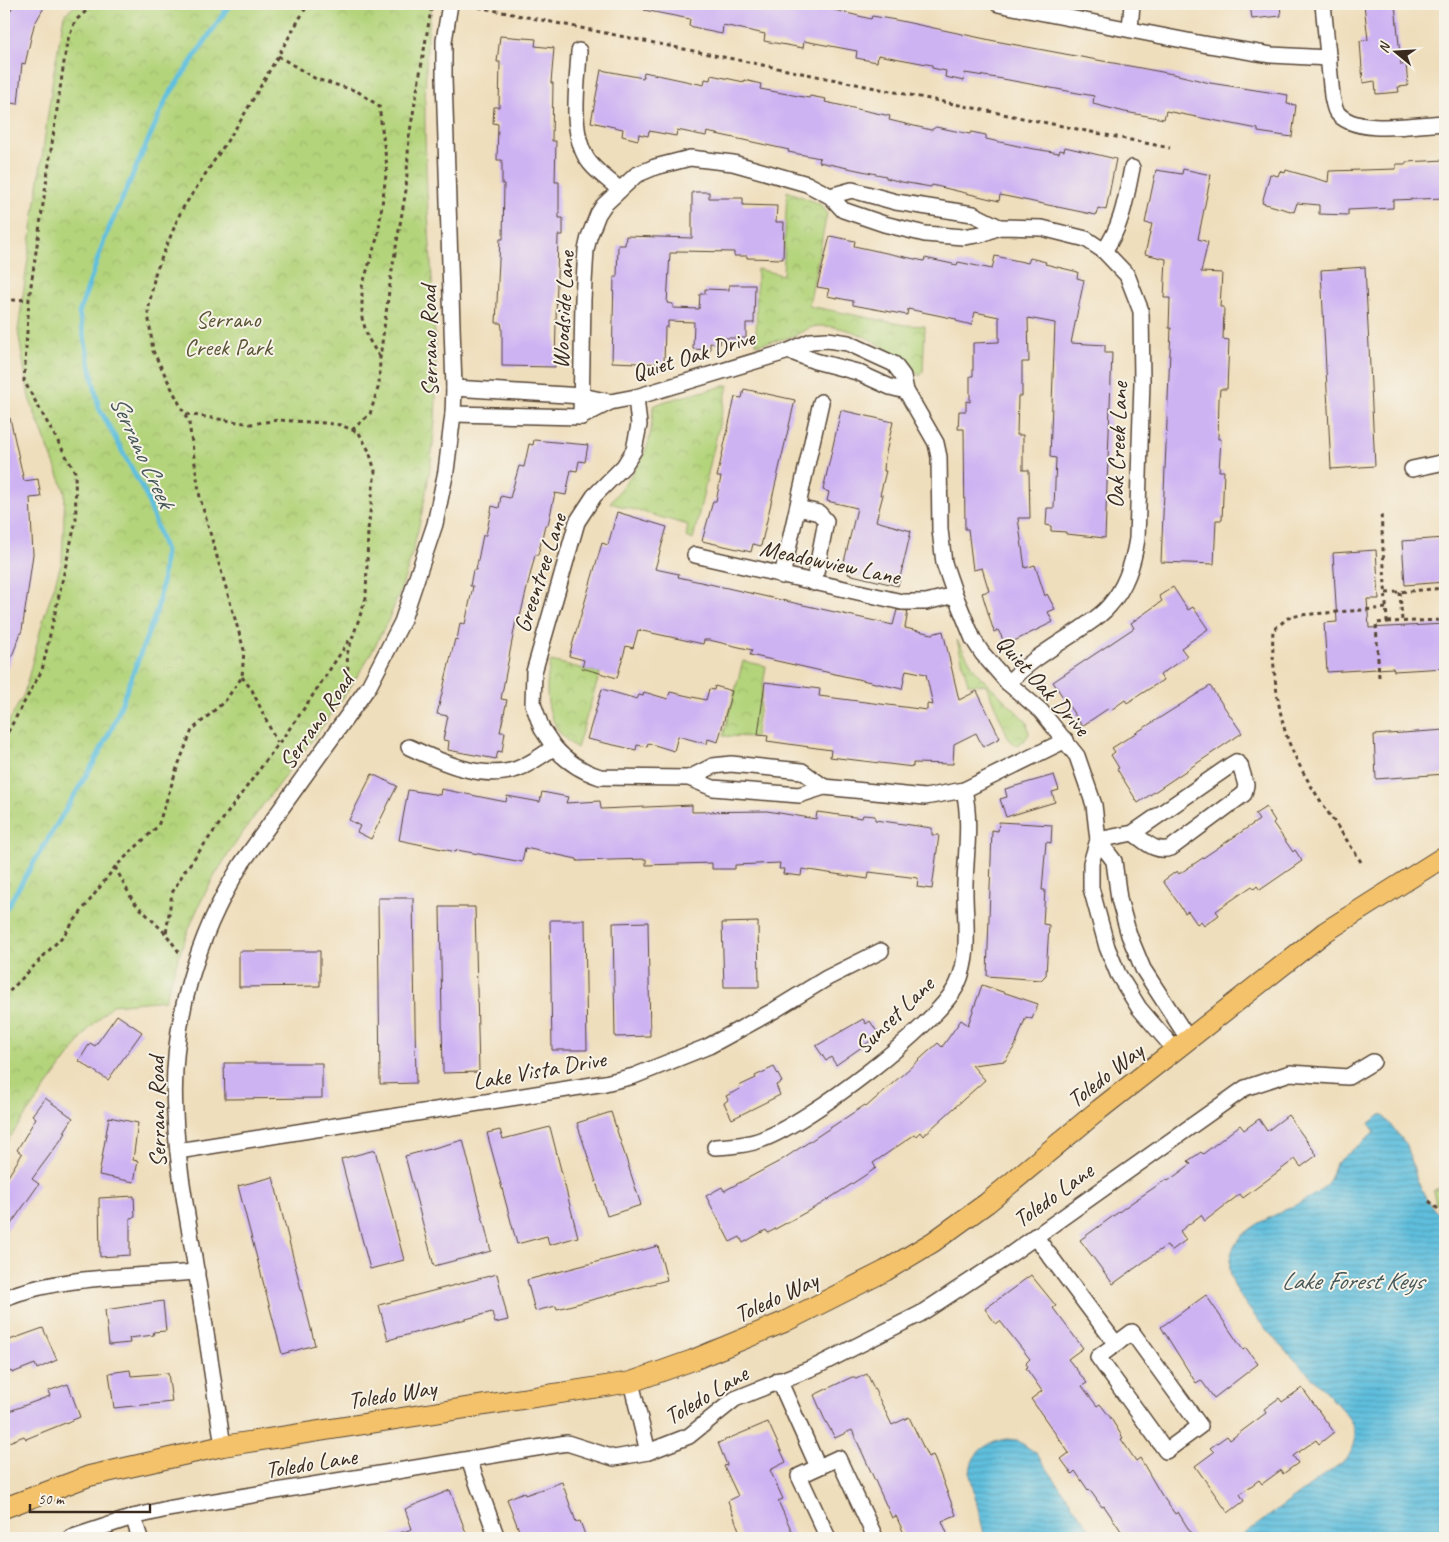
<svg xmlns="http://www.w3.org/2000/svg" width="1449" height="1542" font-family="Caveat,sans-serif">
<defs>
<pattern id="park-crowns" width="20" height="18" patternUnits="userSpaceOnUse" patternTransform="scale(1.25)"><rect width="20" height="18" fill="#b4d47b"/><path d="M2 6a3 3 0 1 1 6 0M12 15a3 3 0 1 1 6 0" fill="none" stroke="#9cb66a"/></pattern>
<pattern id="water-rules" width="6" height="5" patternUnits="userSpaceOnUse" patternTransform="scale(1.25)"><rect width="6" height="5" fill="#5fbfde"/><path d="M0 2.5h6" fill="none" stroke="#509bb3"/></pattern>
</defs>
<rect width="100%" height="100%" fill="#f7f3e8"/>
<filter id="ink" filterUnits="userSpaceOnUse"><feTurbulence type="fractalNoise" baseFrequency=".02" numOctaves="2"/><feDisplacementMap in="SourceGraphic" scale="10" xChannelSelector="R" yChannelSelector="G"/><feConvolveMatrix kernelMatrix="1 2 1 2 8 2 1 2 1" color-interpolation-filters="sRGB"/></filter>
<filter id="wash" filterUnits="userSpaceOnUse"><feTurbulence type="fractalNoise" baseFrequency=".0096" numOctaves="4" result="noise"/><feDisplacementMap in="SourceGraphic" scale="20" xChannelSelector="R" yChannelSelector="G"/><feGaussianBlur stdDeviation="1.12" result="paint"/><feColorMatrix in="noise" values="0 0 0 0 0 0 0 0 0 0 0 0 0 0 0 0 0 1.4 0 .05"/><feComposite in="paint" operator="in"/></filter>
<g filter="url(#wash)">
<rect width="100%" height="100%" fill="#efdebc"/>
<g fill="url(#park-crowns)" stroke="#787f4c">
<path d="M77 4H432C426 37 426 71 425 105 424 197 435 287 436 379 437 444 425 512 406 574 370 690 278 771 217 872 192 913 179 954 165 1000L112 1005 88 1030 4 1145V730L24 694 42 624 62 561 65 492 29 398 18 331 53 77 64 15Z"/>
<path d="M787 191 820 204 827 213 809 306 905 325 925 326 923 371 920 376C892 351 859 325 818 326 809 327 802 332 793 336 782 340 768 342 756 345L757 269 783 275Z"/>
<path d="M728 385 693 540 686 537 688 525 610 503C639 464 651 457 653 406L666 401Z"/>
<path d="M957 640 977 673 1027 722 1029 734 1024 741 1016 745 1009 739 986 685 968 684Z"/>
<path d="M551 661 600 673 577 748C547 730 542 692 551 661Z"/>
<path d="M743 661 766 666 755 737 723 736Z"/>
<path d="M1445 1184V1212L1436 1203 1433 1191Z"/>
</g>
<g fill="url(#water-rules)" stroke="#4d747e">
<path d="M1382 1114 1407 1145 1417 1180 1429 1204 1445 1220V1538H1239L1344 1461C1351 1454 1356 1445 1355 1434 1354 1422 1343 1411 1335 1402 1309 1371 1240 1312 1231 1276 1216 1210 1333 1214 1334 1165L1375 1132 1369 1123Z"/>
<path d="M1008 1439 1017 1440 1036 1453 1096 1538H985L970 1475C970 1453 986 1442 1008 1439Z"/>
</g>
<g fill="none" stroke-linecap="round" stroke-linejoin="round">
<path stroke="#5fbfde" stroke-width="5" d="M4 912 95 761 113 726 157 610 162 584 165 551 146 495 99 408 79 313 106 235 167 98 230 4"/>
</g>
<g id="blocks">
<g fill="#ceb3f3">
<path d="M14 4H46L34 25 25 64 22 63 18 104 4 102V22Z"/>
<path d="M645 4H810L871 19 872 16 896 20 995 41 1178 75 1210 83 1288 95 1287 104 1296 105 1292 137 1258 132V129L1166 111 1164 119 1125 112 1093 104 1094 96 1003 79 965 73 964 81 945 77 946 71 932 68V65L878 55 877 62 856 58 857 51 804 41 803 48 764 41 765 34 723 25 722 34 702 30V29L689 26 690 19 644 10Z"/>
<path d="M1250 4H1280L1281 16 1252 19Z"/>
<path d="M1364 4H1395L1401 65 1406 64 1408 86 1398 87 1399 92 1376 94 1375 81 1363 83 1360 41 1368 40Z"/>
<path d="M500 36 536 39 535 46 554 48 551 83H553L552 141H556L555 182H559V218H563V235H558L555 367 502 366V328L501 323H496L500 239H503L504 184H502V160H497L498 124 493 123 494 107H499L500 62H497Z"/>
<path d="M601 70 643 78 644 72 704 85 705 79 710 80 711 75 744 82V80L761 84 760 89 809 98 810 96 826 99 825 102 890 116 889 120 931 130 936 127 970 134 971 132 986 135V139L1023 147 1059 153 1060 150 1064 151 1065 147 1116 159 1106 210 1098 208 1096 215 1000 195 999 201 932 185 931 187 902 182 886 178V176L819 162 820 158 788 152 789 150 707 132 706 136 677 130 676 136 649 131 648 136 639 134 638 140 622 136 623 129 591 122Z"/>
<path d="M1445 160V198L1393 200V208L1348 210V215L1319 214V205L1297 203 1294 212 1262 203 1270 174 1278 176 1280 171 1285 173 1286 170 1328 182 1329 171 1396 169V164H1406V162Z"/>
<path d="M1183 169 1211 175 1198 239 1208 242 1201 272 1222 273 1220 307H1224L1223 339 1229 340 1227 389H1220L1219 399 1218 439H1221L1219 471H1224L1222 520H1216L1214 564 1161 562 1171 328H1169L1170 298H1164L1166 259 1145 254 1152 224 1145 223 1156 170 1182 174Z"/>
<path d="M692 192H709V198H743V205L777 206 776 222H784L783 259 747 258V256H734V252L677 251V253H670L667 303 673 304V308L699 309 700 294H705V289L729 290V285H755L754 323H746V338H721L720 344 710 343V350L693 349 694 322 668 321V327H665L664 364 612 362 614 277H617L618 245H625L626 236 692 238Z"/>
<path d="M830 236 855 241 854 246 877 251 924 261 925 258 957 265 958 262 992 269 995 256 1028 263 1030 258 1046 262 1045 264 1078 272 1077 278 1084 280 1071 343 1105 345V353H1112L1105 538 1066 534V532L1051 531V526L1046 525 1047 508H1054L1056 458 1050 457 1055 323 1028 318 1029 362H1022V396H1018L1017 435H1023V470H1029L1030 518H1018L1025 568 1035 565 1045 596 1047 594 1055 609 1048 612 1053 622 1006 645 998 630 994 632 982 593 989 591 982 568 973 570 968 529H965L964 429H958L959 411H966V401L970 402V376H973V343L999 342V317L975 312 972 325 956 321V319L908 309 907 315 853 305V301L827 296 829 289 817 287Z"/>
<path d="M1365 267 1375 466 1331 469 1321 270Z"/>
<path d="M744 389 795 400 761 546 753 544 751 552 702 541 713 501H716L721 477H717L735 397 742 398Z"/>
<path d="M841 410 893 422 885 457 884 471H886L880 495H883L876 521 911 531 898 586 848 574 850 567 843 566 857 508 827 501 829 492 823 490Z"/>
<path d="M10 418 24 481 38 479 41 497 30 498 33 554 29 584 22 630 5 674 4 419Z"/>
<path d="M534 440 588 445 585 462 579 461 577 471 571 470 566 495 555 493 548 525H545L538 555H535L519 621 516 620 501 699 507 700 500 732H505L502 752 498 751 496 759 448 750 449 741 443 740 448 716 437 714 455 639 457 640 460 623 465 624 473 586H470L473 570H476L483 535H486L492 506 499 508 501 496 510 498 519 466 524 467 529 444 533 445Z"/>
<path d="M617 512 667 527 655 569 679 574 678 577 893 625 897 610 908 611 905 628 932 634 943 631 959 700 977 691 1000 738 983 747 976 733 954 744 953 764 913 763V767L830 757 831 750 767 741 768 736 758 735 765 682 820 689 819 696 927 710V704L933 705 926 674 906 670 902 689 750 655 752 650 709 640H704L703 644 638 630 633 648 626 646 617 678 582 668 584 660 569 656 602 543 608 545Z"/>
<path d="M1445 538V582L1405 585 1402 541Z"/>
<path d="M1376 550 1379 599H1367L1369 628 1445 624V668L1394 671 1393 668 1327 672 1324 623 1337 622 1333 553Z"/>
<path d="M1173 587 1188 610 1193 607 1208 629 1181 648 1187 656 1160 675 1163 680 1127 703 1125 700 1111 710 1109 708 1082 726 1053 682 1134 628 1131 623 1162 601 1159 596Z"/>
<path d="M715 686 732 691 718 742 708 739 707 744 678 736 674 751 648 743 647 747 637 745 636 750 587 739 602 689 637 699 639 695 643 696 644 692 668 699 670 692 706 700 709 689 714 690Z"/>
<path d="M1210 686 1242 733 1138 803 1117 769 1119 768 1111 755 1115 752 1112 748Z"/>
<path d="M1445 730V774L1376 779 1374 735Z"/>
<path d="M372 774 397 786 371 839 357 832 360 826 349 820Z"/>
<path d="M1054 775 1059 790 1052 792 1055 802 1006 817 1000 799 1007 797 1005 789Z"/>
<path d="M441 789 506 802 507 796 540 802 542 792 568 797 566 803 600 801 601 809 692 805V812L767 811 816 819 817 812 862 818 863 815 875 816V820L932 828V835H939L932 889 917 887 918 878 869 872 868 879 802 869 801 876 783 874 784 869H779L780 863 735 865V869H712V863L646 865V859L577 861V859L525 848 522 862 457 850 456 852 399 840 408 790 440 795Z"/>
<path d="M1266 807 1275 821 1273 823 1293 852 1295 850 1302 861 1260 890 1257 886 1254 889 1252 886 1216 911 1219 915 1204 926 1201 921 1197 924 1188 911 1185 913 1163 881 1177 871 1179 874 1259 820 1255 814Z"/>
<path d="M999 822 1052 825 1051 843 1046 842 1042 890H1045L1043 924 1049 925 1046 975 1041 980 987 976 992 830 998 831Z"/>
<path d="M378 898H413L416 1083 380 1084Z"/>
<path d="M440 907H475L479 1072 443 1073Z"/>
<path d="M550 920H585L587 1050H552Z"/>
<path d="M648 922 650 1036 615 1037 613 923Z"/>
<path d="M758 922 759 987H724L722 923Z"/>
<path d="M239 951H320V986L239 987Z"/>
<path d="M982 985 1038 1004 1032 1019 1026 1017 1015 1046 1005 1061 972 1065 985 1080 923 1136 920 1132 916 1136 914 1135 873 1163 876 1168 861 1178 821 1204 768 1233 766 1230 743 1243 740 1237 730 1242 706 1196 722 1187 724 1191 780 1161 865 1105 866 1107 938 1043 942 1047 961 1020 968 1025Z"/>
<path d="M117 1015 142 1032 108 1080 79 1061 90 1043 95 1046Z"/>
<path d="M863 1019 866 1024 870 1021 879 1035 836 1065 831 1057 826 1061 816 1046Z"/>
<path d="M224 1063H322V1098L225 1099Z"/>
<path d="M774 1067 782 1082 776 1085 780 1095 732 1119 724 1103 728 1100 726 1096 740 1089 739 1086 756 1078 755 1076Z"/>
<path d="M45 1098 73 1118 64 1132 66 1133 32 1179 39 1184 4 1234V1183L22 1154 17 1150 36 1118 32 1115Z"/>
<path d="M611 1112 641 1205 607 1216 577 1123Z"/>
<path d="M1288 1115 1317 1155 1301 1167 1295 1159 1243 1198 1240 1194 1205 1221 1201 1215 1180 1231 1186 1240 1171 1251 1167 1245 1113 1284 1080 1240 1134 1201 1167 1179 1168 1181 1191 1164 1188 1161 1201 1152 1203 1154 1240 1125 1244 1130 1259 1119 1267 1131Z"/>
<path d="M109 1117 138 1123 133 1160 138 1161 134 1182 99 1175Z"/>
<path d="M550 1127 578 1237 549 1245 547 1236 517 1244 487 1133 500 1130 503 1139Z"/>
<path d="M463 1140 491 1251 434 1266 405 1156Z"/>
<path d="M375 1150 404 1260 370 1269 341 1159Z"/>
<path d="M273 1177 315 1345 282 1354 238 1186Z"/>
<path d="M134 1196 135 1217 130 1218V1255L100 1257 99 1198Z"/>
<path d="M658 1246 667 1280 557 1309 556 1306 535 1311 527 1280Z"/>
<path d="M497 1274 508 1320 495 1323 492 1312 388 1340 379 1305Z"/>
<path d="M1031 1275 1056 1306 1053 1308 1083 1348 1068 1359 1087 1383 1082 1386 1097 1406 1100 1404 1110 1417 1123 1438 1121 1439 1136 1461 1140 1458 1161 1494 1175 1514 1178 1512 1194 1538H1126L1104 1506 1102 1507 1089 1489 1088 1490 1075 1471 1072 1474 1061 1459 1069 1453 1031 1399 1042 1391 1026 1368 1028 1367 1026 1363 1030 1359 1000 1321 996 1324 985 1309Z"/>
<path d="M1206 1295 1243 1350 1246 1348 1258 1364 1214 1398 1201 1380 1196 1383 1161 1327Z"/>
<path d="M163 1301 166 1331 153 1332 154 1335 129 1338 130 1343 109 1345 105 1310Z"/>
<path d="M43 1328 57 1360 37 1369 35 1364 12 1373 11 1371 4 1374V1342Z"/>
<path d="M130 1370 131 1376 168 1373 172 1402 114 1408 109 1373Z"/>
<path d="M867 1374 892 1425 909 1417 928 1457 933 1455 956 1515 942 1521 949 1538H906L896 1516 892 1518 852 1430 835 1438 824 1418 814 1395 852 1377 856 1379Z"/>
<path d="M68 1384 80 1417 26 1439 24 1436 4 1444V1413L50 1396 48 1391Z"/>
<path d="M1302 1388 1334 1432 1319 1444 1316 1440 1293 1456 1298 1463 1283 1474 1281 1470 1262 1484 1259 1480 1240 1494 1244 1501 1228 1513 1195 1466 1214 1452 1210 1448 1227 1436 1230 1440 1266 1413 1264 1409 1279 1398 1282 1402Z"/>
<path d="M768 1422 786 1462 770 1470 783 1499 778 1501 795 1538H742L728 1501 738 1496 724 1466 727 1465 718 1443Z"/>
<path d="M562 1482 576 1522 580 1521 586 1538H522L507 1499 524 1492 525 1495Z"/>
<path d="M450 1490 468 1538H390V1536L412 1529 405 1509Z"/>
</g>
</g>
</g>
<g filter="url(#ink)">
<use href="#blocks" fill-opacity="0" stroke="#564536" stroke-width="1"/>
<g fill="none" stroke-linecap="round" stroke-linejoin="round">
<g stroke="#564536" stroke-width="18">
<g id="minor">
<path d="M998 4 1203 44 1271 55 1329 58"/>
<path d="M1323 4 1332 96C1333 101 1334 107 1336 111 1353 137 1418 124 1445 123"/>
<path d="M1130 29 1132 4"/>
<path d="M579 51C578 84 568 136 590 163 598 173 610 181 619 189"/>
<path d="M830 196 852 190 896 202 973 214 999 227"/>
<path d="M789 351 815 361 857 372 890 387 906 391"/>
<path d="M454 388 582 396 610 402"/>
<path d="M453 414 581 417 610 402 636 397 789 351 811 341 827 340 848 343 894 364 903 376 906 391 936 443 939 457 940 530 944 563 955 595 973 639 982 653 1008 683 1041 711 1077 756 1094 805 1098 840 1091 863V888L1107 947 1118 974 1139 1008 1176 1051"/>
<path d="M581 417 583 299 586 250 589 237 598 214 604 205 636 175 655 167 690 158 733 163 807 184 830 196 843 210 884 224 925 234 963 237 982 234 999 227 1042 228 1086 239 1104 251"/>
<path d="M1412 469 1445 462"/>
<path d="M798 508 819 513 826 521 814 583"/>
<path d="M695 555 902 602H926L955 595"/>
<path d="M782 576 821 402"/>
<path d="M1008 683C1028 662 1052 648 1076 632 1087 624 1100 617 1109 606 1126 587 1133 564 1137 539L1142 382 1141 311 1127 275 1104 251C1122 226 1126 198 1132 168"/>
<path d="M409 747C441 762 482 781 517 769 531 764 543 755 554 747 567 762 581 771 600 777L689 778 713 788 799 795 824 787 925 797 964 790 1066 740"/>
<path d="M554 747 542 729 533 704 534 672 577 522 594 496 624 466 634 450 639 425 636 397"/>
<path d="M689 778 713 766 731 764 802 771 824 787"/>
<path d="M1098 840 1133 833 1231 765 1236 762 1240 765 1246 785 1244 794 1171 848C1155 853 1146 842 1133 833"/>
<path d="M1098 840 1114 861 1119 899 1129 935 1143 969 1189 1040"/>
<path d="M715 1147C731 1146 748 1145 763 1139 809 1122 935 1027 957 985 972 954 964 916 965 884 966 852 971 821 964 790"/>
<path d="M178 1151 605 1083 634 1076 709 1046 773 1011 827 978 881 951"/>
<path d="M1035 1236 1116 1344 1132 1332 1200 1426 1166 1451 1098 1357 1116 1344"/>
<path d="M4 1298C64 1275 133 1277 197 1272"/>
<path d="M779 1380 818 1467"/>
<path d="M631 1382 648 1452"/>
<path d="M223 1446C214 1387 206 1329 196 1270 188 1218 177 1166 175 1113 170 1024 196 938 242 863L369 686 402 622 435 524 446 471 453 414 454 388 444 78V41L450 4"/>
<path d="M469 1460 497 1538"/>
<path d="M133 1517 140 1538"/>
<path d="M70 1538 133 1517 167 1509 567 1443 614 1458 648 1452 689 1436 735 1399 817 1366 920 1314 1004 1259 1245 1088 1290 1073 1348 1077 1373 1062"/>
<path d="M828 1538 799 1476 838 1458 875 1537 872 1538"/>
</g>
</g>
<g stroke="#564536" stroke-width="22">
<path id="major" d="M4 1508 89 1476 223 1446 631 1382 693 1360 784 1322 885 1271 933 1242 987 1203 1100 1109 1325 932 1445 856"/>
</g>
<g stroke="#564536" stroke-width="3" stroke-dasharray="4 4" stroke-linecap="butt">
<path d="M463 4 1170 148"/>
<path d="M278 56 316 79 357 91 379 106 387 167 378 235 362 287V318L368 338 380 358"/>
<path d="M4 301 29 299"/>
<path d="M186 414 251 424 279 420 325 423 341 425 359 433 369 451 375 471 368 530 366 598 347 654 349 689"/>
<path d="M352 430 370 414 379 385 380 358 391 276 406 190 409 137 432 4"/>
<path d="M1400 592 1402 621"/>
<path d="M1386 593 1445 588"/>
<path d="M1387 622 1445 620"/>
<path d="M242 677 252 690 277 743"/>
<path d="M1379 677 1376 623 1387 622 1381 512"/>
<path d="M4 739 42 670 76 520 75 472 24 381 29 299 67 42 75 21 94 4"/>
<path d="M1361 862C1336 822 1305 784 1288 740 1278 713 1271 659 1273 630L1288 618 1300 615 1387 608"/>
<path d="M115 867 133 901 166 934"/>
<path d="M179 952 166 934 172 893 184 872 301 713 350 639"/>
<path d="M4 997 63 936 115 867 158 826 177 768 192 730 225 701 242 677 244 650 200 498 189 423 153 351 148 312 155 274 181 211 241 120 308 4"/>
<path d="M1429 1201 1445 1215"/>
</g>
<use href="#minor" stroke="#fff" stroke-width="15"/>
<use href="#major" stroke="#f3c26a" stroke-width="20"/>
</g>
</g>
<g text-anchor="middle" stroke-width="4" stroke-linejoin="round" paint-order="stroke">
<g font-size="24" fill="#3b2a1e" stroke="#f7f3e8">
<text transform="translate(563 310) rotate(-87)" y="8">Woodside Lane</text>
<text transform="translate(429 341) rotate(-91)" y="8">Serrano Road</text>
<text transform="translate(693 355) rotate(-17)" y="8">Quiet Oak Drive</text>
<text transform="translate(1117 445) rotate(-88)" y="8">Oak Creek Lane</text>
<text transform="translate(830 562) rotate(12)" y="8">Meadowview Lane</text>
<text transform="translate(540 573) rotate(-72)" y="8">Greentree Lane</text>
<text transform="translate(1043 685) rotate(48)" y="8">Quiet Oak Drive</text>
<text transform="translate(316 721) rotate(-55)" y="8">Serrano Road</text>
<text transform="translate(894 1015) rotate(-44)" y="8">Sunset Lane</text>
<text transform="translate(539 1070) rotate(-10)" y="8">Lake Vista Drive</text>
<text transform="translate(1105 1075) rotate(-38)" y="8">Toledo Way</text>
<text transform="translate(157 1112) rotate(-91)" y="8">Serrano Road</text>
<text transform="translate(1053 1195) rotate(-36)" y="8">Toledo Lane</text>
<text transform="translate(776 1297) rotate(-25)" y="8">Toledo Way</text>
<text transform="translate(392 1394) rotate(-9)" y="8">Toledo Way</text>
<text transform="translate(706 1395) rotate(-31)" y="8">Toledo Lane</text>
<text transform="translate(311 1463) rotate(-9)" y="8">Toledo Lane</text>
</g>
<g font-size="24" fill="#595435" stroke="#f7f3e8">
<text x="228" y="327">Serrano<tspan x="228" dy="28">Creek Park</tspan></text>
</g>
<g font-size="25" font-style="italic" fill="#465758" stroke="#f7f3e8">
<text transform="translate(143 451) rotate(65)" y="9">Serrano Creek</text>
<text x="1352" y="1289">Lake Forest Keys</text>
</g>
</g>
<rect width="1449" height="1542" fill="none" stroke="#f7f3e8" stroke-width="20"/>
<g transform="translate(1396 52) rotate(288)" stroke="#f7f3e8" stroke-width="4" paint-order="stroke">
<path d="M0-4L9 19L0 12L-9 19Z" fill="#3b2a1e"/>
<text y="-8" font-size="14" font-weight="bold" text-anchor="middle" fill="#3b2a1e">N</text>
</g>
<path d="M30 1504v8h120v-8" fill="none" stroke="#3b2a1e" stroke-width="2.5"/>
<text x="38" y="1504" font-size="15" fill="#3b2a1e" stroke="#f7f3e8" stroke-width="4" paint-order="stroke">50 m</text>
</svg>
